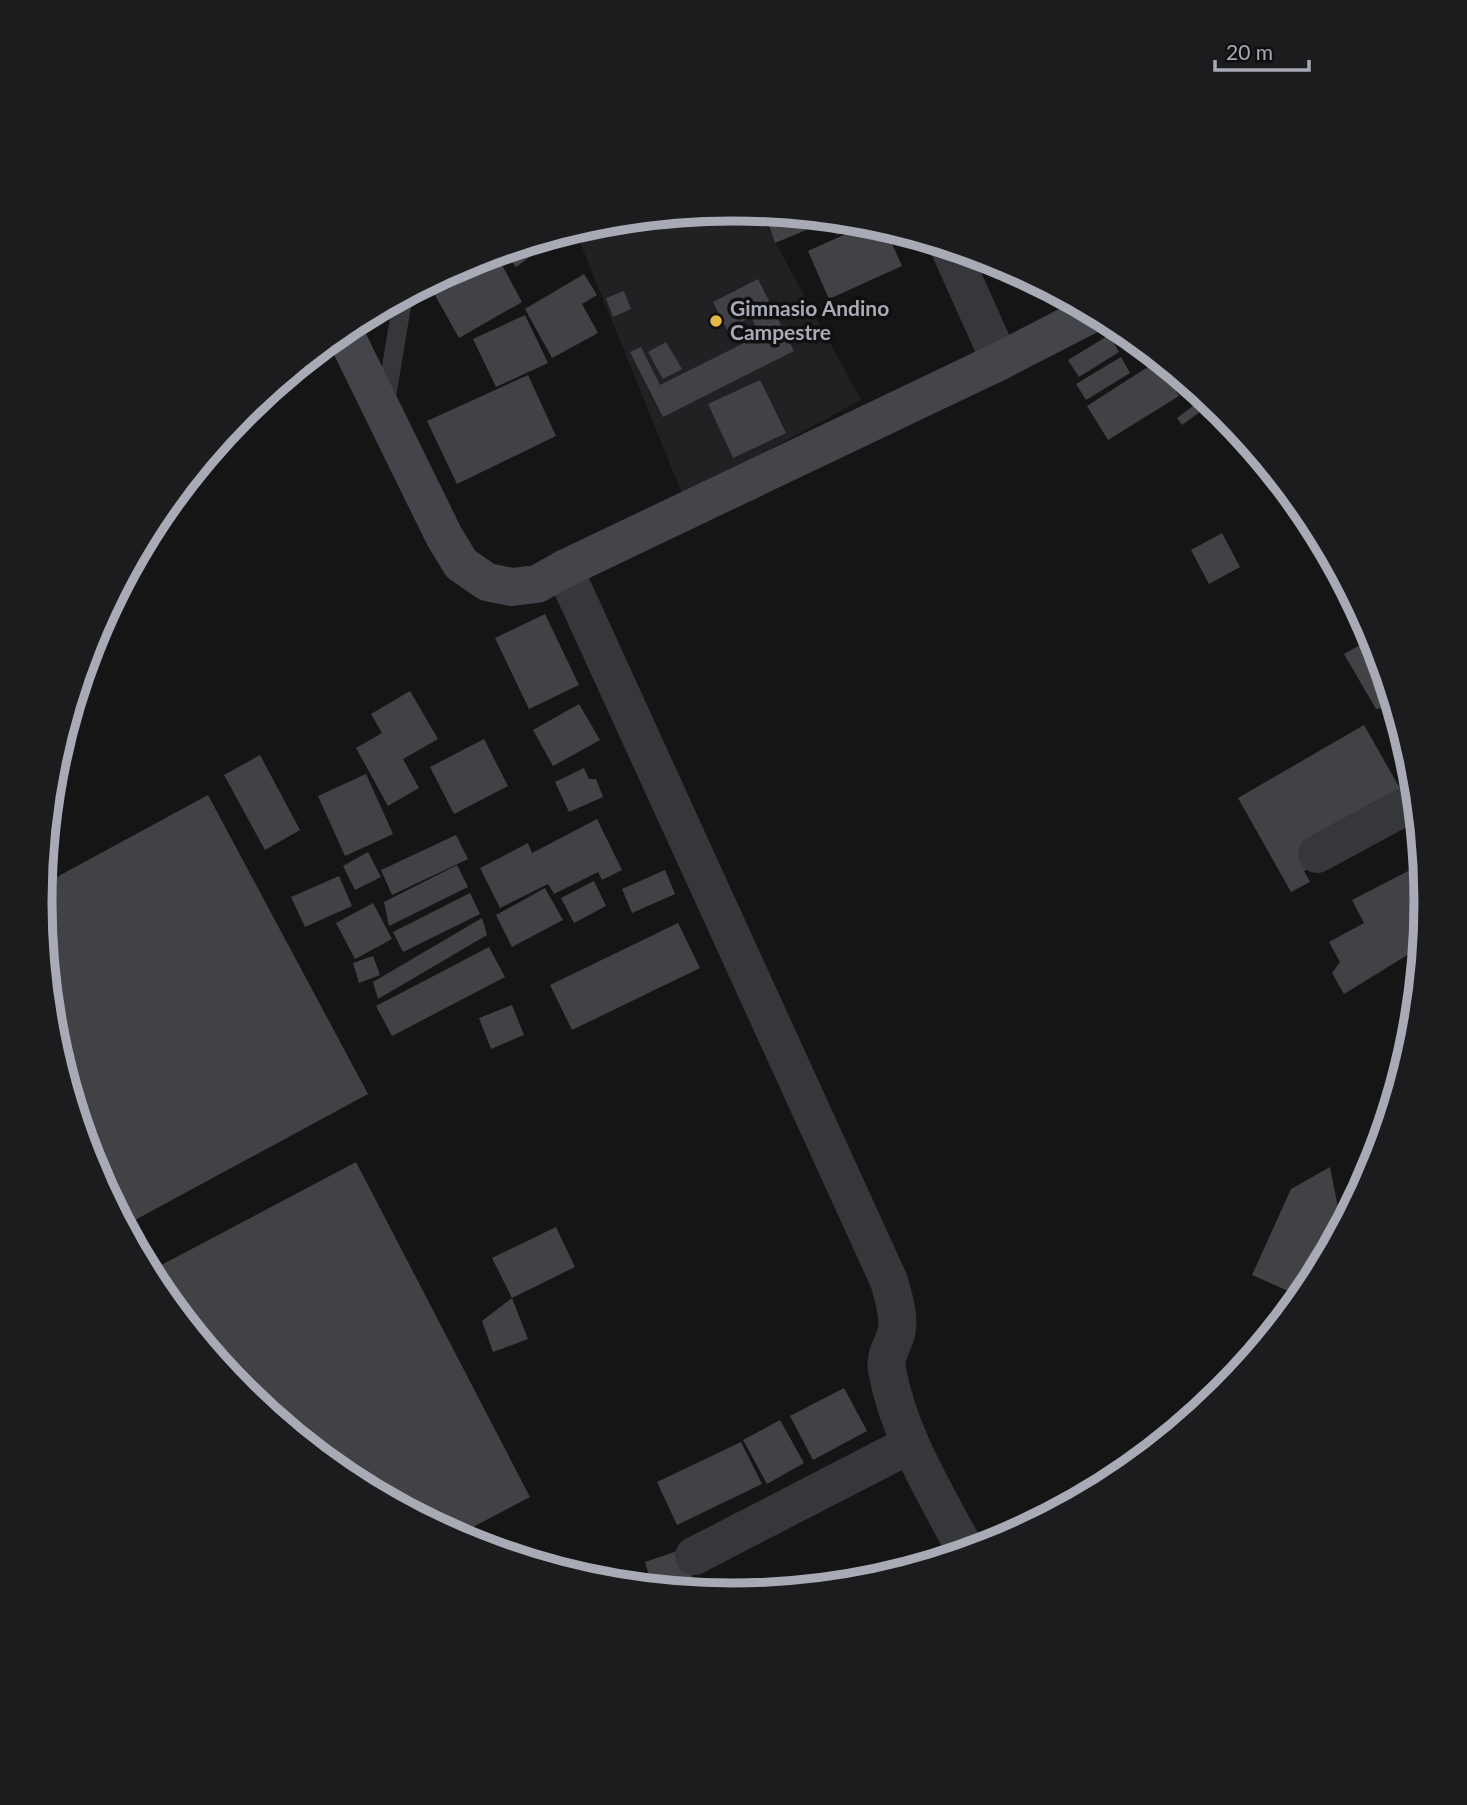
<svg xmlns="http://www.w3.org/2000/svg" width="1467" height="1805" font-family="Lato,sans-serif">
<rect width="100%" height="100%" fill="#151516"/>
<path fill="#212123" d="M734 209 759 212 861 400 683 496 575 230 599 222Z"/>
<g fill="#424246">
<path d="M764 212 806 216 811 228 775 243Z"/>
<path d="M830 219 864 222 837 235Z"/>
<path d="M870 223 885 228 902 266 829 299 808 251Z"/>
<path d="M545 239 549 243 516 267 504 251Z"/>
<path d="M496 254 522 302 459 338 431 288Z"/>
<path d="M584 274 597 295 582 304 598 333 552 358 525 309Z"/>
<path d="M758 279 794 351 663 417 630 352 641 347 660 385 760 335 751 317 727 330 713 302Z"/>
<path d="M624 291 631 309 613 317 606 298Z"/>
<path d="M525 315 548 363 496 387 473 339Z"/>
<path d="M1109 335 1119 352 1079 377 1068 360Z"/>
<path d="M666 342 682 369 663 379 648 352Z"/>
<path d="M1121 357 1130 373 1086 400 1076 384Z"/>
<path d="M1157 361 1179 396 1108 440 1087 406Z"/>
<path d="M528 375 556 436 457 484 427 421Z"/>
<path d="M760 380 786 433 733 458 708 404Z"/>
<path d="M1205 397 1212 403 1182 425 1177 418Z"/>
<path d="M1222 533 1240 567 1209 584 1191 550Z"/>
<path d="M1345 583 1361 613 1358 616 1336 591Z"/>
<path d="M545 614 579 685 529 709 495 638Z"/>
<path d="M1374 637 1395 706 1392 708 1387 701 1385 708 1376 709 1344 654Z"/>
<path d="M410 691 438 739 403 759 419 788 388 806 356 748 382 733 371 714Z"/>
<path d="M579 704 600 740 553 766 533 730Z"/>
<path d="M1397 712 1409 752 1408 753 1389 716Z"/>
<path d="M1364 725 1406 799 1304 871 1310 882 1291 892 1238 798Z"/>
<path d="M484 739 508 786 454 814 430 767Z"/>
<path d="M260 755 300 830 265 850 224 775Z"/>
<path d="M584 768 589 779H596L603 797 569 812 555 782Z"/>
<path d="M366 774 393 834 345 856 318 796Z"/>
<path d="M208 795 368 1094 124 1226 93 1167 53 1037 40 903 42 885Z"/>
<path d="M597 819 622 870 602 880 598 872 554 894 548 884 500 908 480 868 528 843 532 853Z"/>
<path d="M456 835 468 859 392 895 381 870Z"/>
<path d="M368 852 381 877 355 890 343 866Z"/>
<path d="M457 865 468 887 389 926 384 902Z"/>
<path d="M1412 869 1417 886 1425 881 1427 903 1422 946 1344 994 1332 973 1340 962 1329 942 1364 923 1352 900Z"/>
<path d="M665 870 675 894 632 913 622 889Z"/>
<path d="M339 876 352 906 305 927 291 897Z"/>
<path d="M594 881 606 906 574 923 561 898Z"/>
<path d="M545 888 563 920 512 947 496 915Z"/>
<path d="M470 893 480 914 403 952 393 932Z"/>
<path d="M373 903 392 939 355 959 336 923Z"/>
<path d="M482 918 487 935 378 999 373 982Z"/>
<path d="M678 923 700 968 572 1030 550 985Z"/>
<path d="M489 947 505 977 392 1036 376 1006Z"/>
<path d="M373 956 380 975 359 983 353 963Z"/>
<path d="M512 1005 524 1035 491 1049 479 1018Z"/>
<path d="M356 1162 530 1497 456 1536 348 1479 243 1392 157 1287 148 1272Z"/>
<path d="M1330 1167 1342 1228 1310 1288 1302 1297 1252 1275 1291 1189Z"/>
<path d="M556 1227 575 1267 512 1298 492 1258Z"/>
<path d="M512 1298 528 1339 493 1352 482 1321Z"/>
<path d="M844 1388 867 1431 813 1460 790 1416Z"/>
<path d="M780 1420 804 1463 767 1484 743 1440Z"/>
<path d="M741 1442 762 1484 677 1525 657 1482Z"/>
<path d="M683 1549 694 1582 670 1589 653 1588 645 1562Z"/>
</g>
<g fill="none" stroke-linecap="round" stroke-linejoin="round">
<path stroke="#36373b" stroke-width="19" d="M385 406 403 297"/>
<g stroke="#36373b" stroke-width="38">
<path d="M949 247 1000 361"/>
<path d="M564 569 889 1281C893 1296 899 1313 897 1329 895 1343 884 1354 887 1370 899 1436 936 1494 967 1553"/>
<path d="M1317 854 1417 800"/>
<path d="M694 1556 909 1445"/>
</g>
<path stroke="#44454b" stroke-width="38" d="M343 330 444 536 461 564 487 582 512 587 537 584 564 569 1000 361 1093 313"/>
</g>
<circle fill="#e4b93f" stroke="#101011" stroke-width="2.5" cx="716" cy="321" r="7"/>
<g text-anchor="middle" stroke-width="7" stroke-linejoin="round" paint-order="stroke">
<g font-size="21" font-weight="bold" fill="#a8abb6" stroke="#101011" text-anchor="start">
<text x="730" y="316">Gimnasio Andino<tspan x="730" dy="24">Campestre</tspan></text>
</g>
</g>
<path d="M0 0H1467V1805H0ZM52 902a681 681 0 1 1 1362 0a681 681 0 1 1-1362 0Z" fill="#1c1c1e" fill-rule="evenodd"/>
<path fill="none" stroke="#a8abb6" stroke-width="9" d="M52 902a681 681 0 1 1 1362 0a681 681 0 1 1-1362 0Z"/>
<path d="M1215 60v10h94v-10" fill="none" stroke="#a8abb6" stroke-width="3.5"/>
<text x="1226" y="60" font-size="21" fill="#a8abb6" stroke="#101011" stroke-width="5" paint-order="stroke">20 m</text>
</svg>
